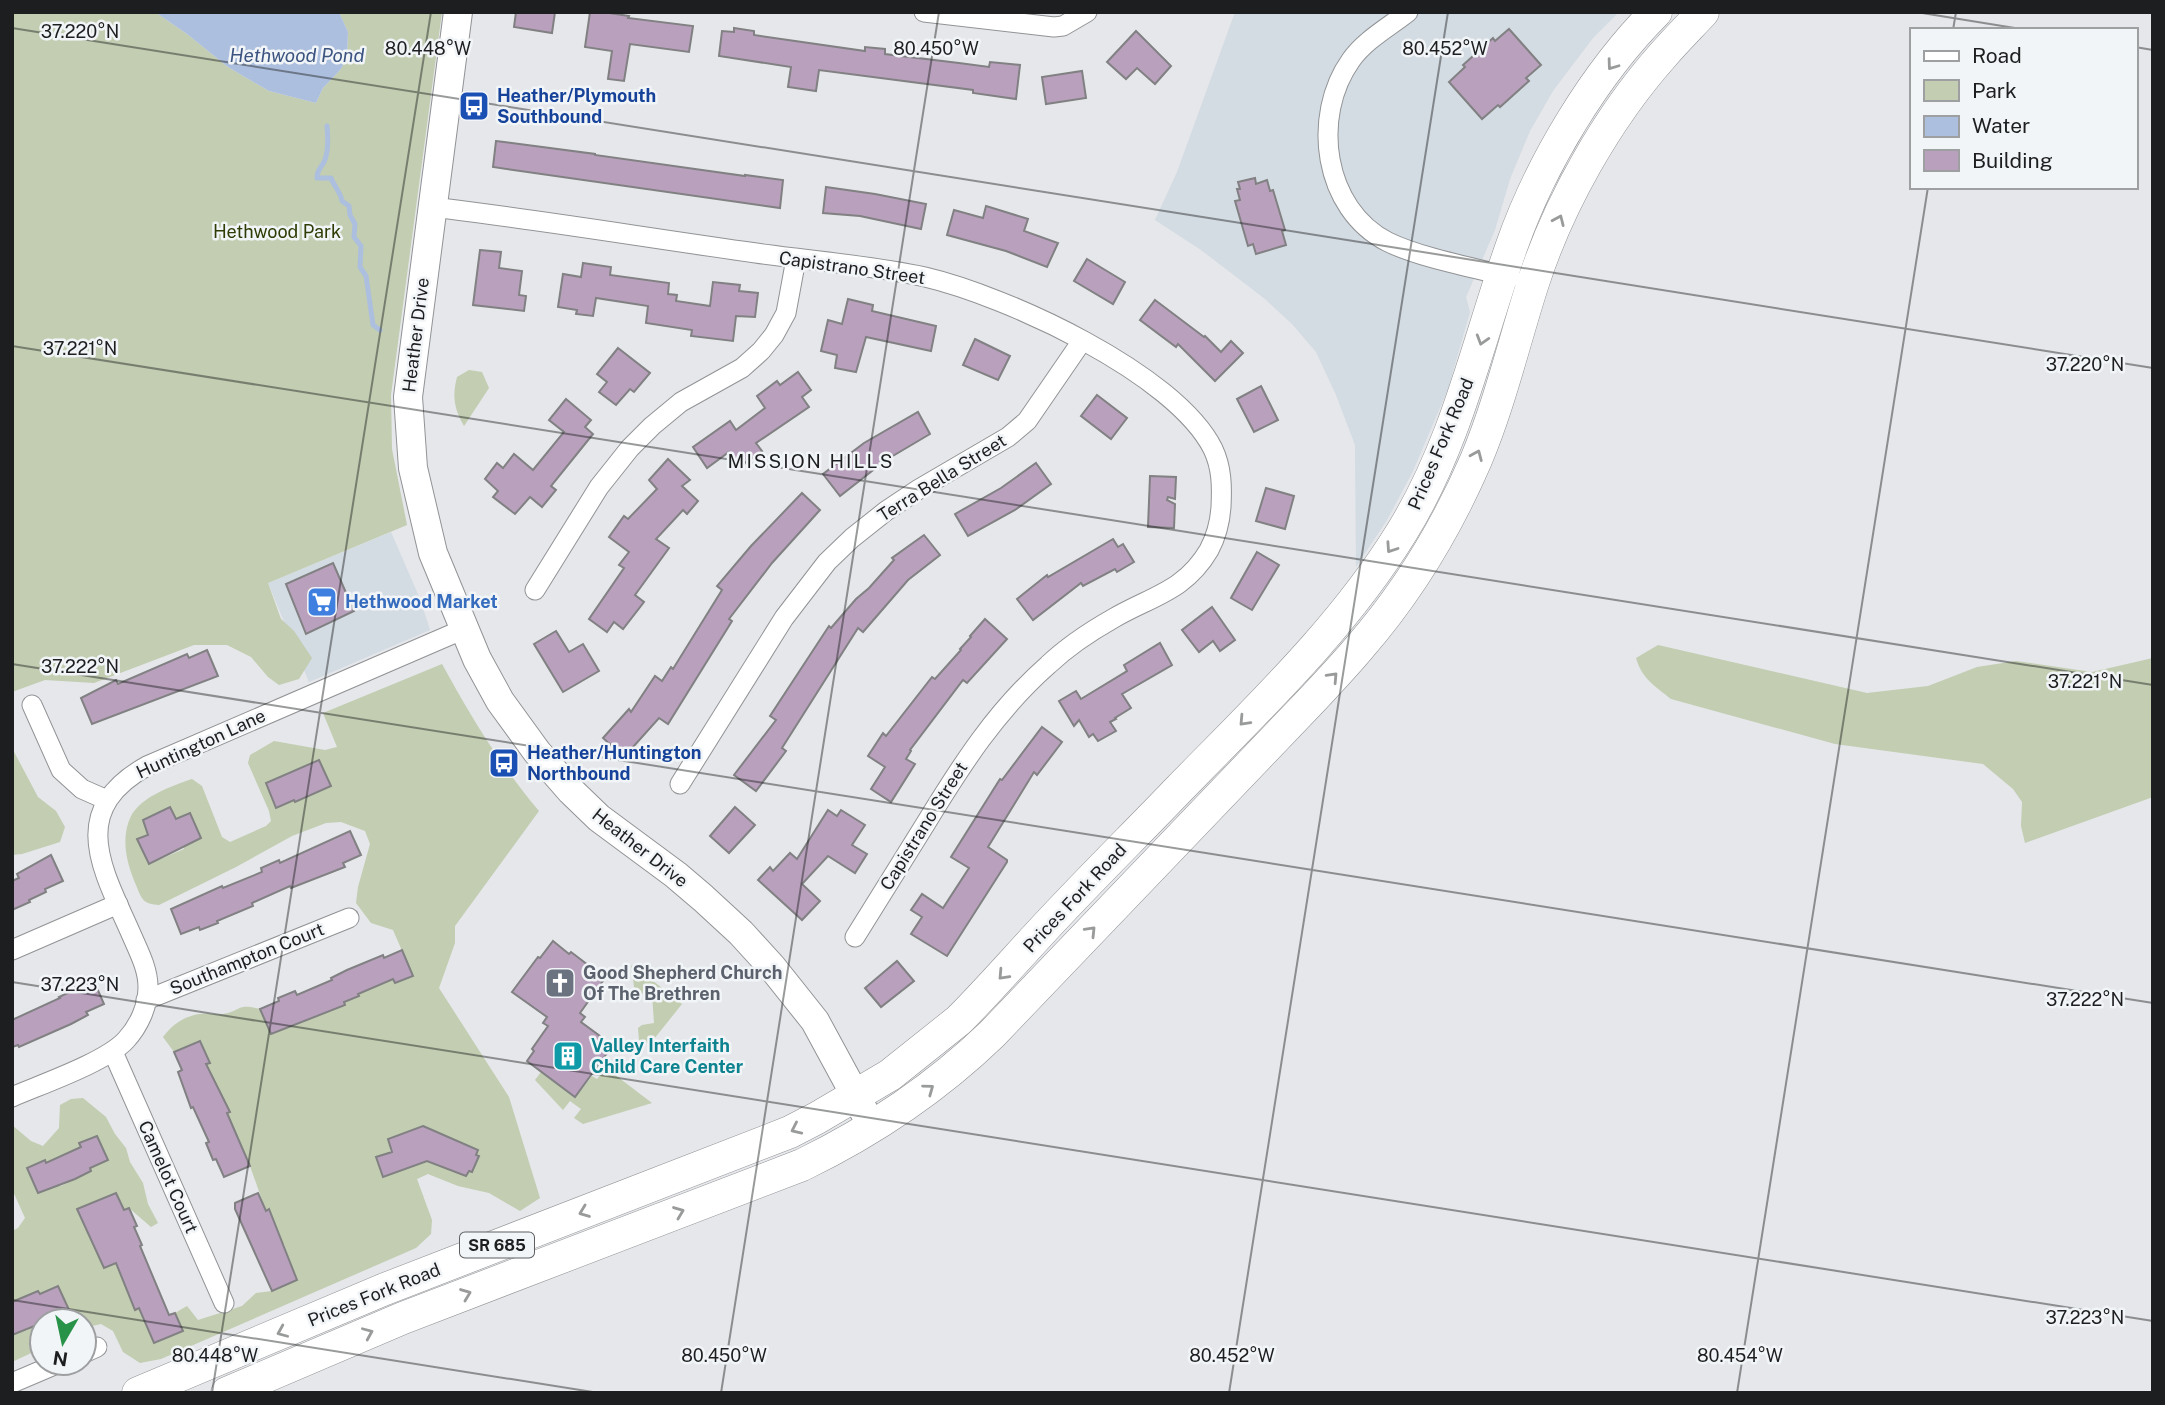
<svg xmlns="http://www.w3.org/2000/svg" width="2165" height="1405" font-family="'Public Sans',sans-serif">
<rect width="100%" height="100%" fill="#e5e7ea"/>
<g fill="#d3dbe3">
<path d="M1235 12H1619L1593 38 1553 91 1530 131 1510 179 1495 230 1466 297 1470 312 1448 389 1413 471 1387 520 1356 567 1355 445 1336 395 1316 352 1292 324 1265 299 1201 250 1155 220 1177 172Z"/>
<path d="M391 532 420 599 430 630 309 682 268 583Z"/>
</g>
<g fill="#c2cdb1" fill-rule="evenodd">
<path d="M12 12H155L187 34 228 67 269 91 316 103 323 88 341 69 347 57 348 32 339 12H442L391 395 392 449 407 525 268 583 281 619 294 631 312 658 299 679 279 685 268 677 251 657 227 645H194L94 683 45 680 12 692Z"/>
<path d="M469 370 482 372 489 388 464 426C454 409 452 396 457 377Z"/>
<path d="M1658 645 1867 693 1928 686 1977 667 2016 661 2092 672 2153 658V797L2025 843 2021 826 2022 802 2013 789 1983 764 1835 744 1671 699C1655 686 1642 679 1636 658Z"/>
<path d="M442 664C471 717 500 765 539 811L455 926V943L439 988 509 1097 540 1198 520 1211 489 1193 458 1186 428 1174 417 1179 432 1220 431 1234 416 1248 161 1359 140 1363 123 1352 113 1331 101 1324 84 1328V1321H42V1348L12 1362V1335L28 1330 33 1326 32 1322 69 1311 58 1286 40 1294 38 1291 12 1308V1231L18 1228 25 1218 12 1189V1125L31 1141 43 1146 59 1128 60 1105 71 1099 83 1098 106 1117 115 1134 126 1148 130 1162 143 1183 148 1204 158 1223 151 1227 129 1208 114 1257 131 1290 127 1292 135 1309 139 1308 146 1325 182 1331 175 1313 187 1306 198 1320 242 1306 256 1293 272 1291 297 1280 284 1244 280 1246 276 1226 269 1210 266 1211 250 1166 227 1113 229 1111 222 1095 217 1096 204 1061 208 1058 201 1041 174 1052 163 1037C172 1025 184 1016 200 1014 207 1013 215 1015 223 1014 242 1011 236 1003 260 1009L272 1034 342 1006V1003L358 996 357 992 393 979 395 983 413 976 393 930 371 923 356 903 358 887 370 844 365 831 341 822 326 823 292 836 236 867 159 905C157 905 150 904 148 903 141 900 139 892 136 885 127 864 120 839 131 816 142 796 172 786 192 779L202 786 222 837 230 842 266 826 271 821 269 811 248 763 250 755 274 741 325 750 337 747 323 713ZM319 760 331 786 296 802 294 800 277 808 266 784ZM190 813 201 838 183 846 184 849 149 864 137 840ZM423 1126 478 1150 476 1155 479 1157 472 1172 445 1167 444 1168 422 1159 416 1161V1165L384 1177 377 1157 389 1153 391 1148 388 1139ZM96 1136 108 1160 90 1168 91 1171 61 1186 56 1185 38 1193 27 1168 45 1161 46 1163 81 1147 80 1143Z"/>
<path d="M12 748 38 797 56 811 65 827 60 842 22 854 12 855Z"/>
<path d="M633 965 682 1004 650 1044 639 1040 638 1028 642 1025 654 1023 652 994 635 993 631 966Z"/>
<path d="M606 1068 652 1103 583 1124 574 1118 581 1109 570 1101 563 1110 535 1080 541 1072 575 1098 592 1076 597 1079Z"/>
</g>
<path fill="#adbfdf" d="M155 12H339L348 32 347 57 341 69 323 88 316 103 269 91 228 67 187 34Z"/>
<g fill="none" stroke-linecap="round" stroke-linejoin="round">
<path stroke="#adbfdf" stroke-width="5" d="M327 126C328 137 329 152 324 162 320 169 317 170 317 178H331C334 186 341 193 342 201L349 206 350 215 355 224 354 237 361 246 360 267 366 276 373 325 380 330"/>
</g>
<g fill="#b9a1bd" stroke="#818082" stroke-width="2">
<path d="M516 12H555L552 33 514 27Z"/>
<path d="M590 12H603L629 16 628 18 693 26 689 52 630 44 624 81 608 79 612 51 585 47Z"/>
<path d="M734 28 754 31V35L865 51V47L885 49V54L959 63 989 67 990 62 1020 65 1016 99 973 93V90L819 70 816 91 788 87 791 67 719 56 722 31 734 32Z"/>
<path d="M1509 29 1541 65 1526 78 1529 81 1500 107 1498 105 1482 119 1449 82 1465 67 1463 65 1493 38 1495 41Z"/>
<path d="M1136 31 1171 66 1155 84 1137 68 1126 79 1107 62Z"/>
<path d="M1082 71 1086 98 1046 104 1042 77Z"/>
<path d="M496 141 595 154V155L745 176V175L783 180 780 208 493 167Z"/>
<path d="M1255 178 1256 184 1267 180 1270 191 1273 190 1285 230 1282 231 1286 245 1256 254 1253 244 1248 246 1235 201 1240 200 1237 189H1240L1238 182Z"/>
<path d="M826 187 875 194 926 204 921 229 860 216 823 213Z"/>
<path d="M986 206 1028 219 1024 231 1058 243 1047 267 1006 251 947 235 954 210 983 218Z"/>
<path d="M480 250 501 252 499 268 522 271 519 295 526 296 524 311 473 305Z"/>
<path d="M1087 259 1125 282 1113 304 1074 281Z"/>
<path d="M583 263 611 267 610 275 669 283 668 294 677 295 676 301 710 306 713 282 740 285 739 291 758 293 755 317 736 316 733 341 691 336 692 330 646 323 648 306 596 298 593 316 576 314 577 310 558 307 563 274 581 277Z"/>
<path d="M848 299 873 305 872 311 936 326 931 351 866 337 856 372 835 368 837 355 821 351 828 320 842 324Z"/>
<path d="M1155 300 1204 337 1205 336 1221 352 1231 341 1243 353 1215 381 1178 344 1176 347 1140 320Z"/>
<path d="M975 339 1010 356 998 380 963 365Z"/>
<path d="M618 348 650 373 634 392 630 389 616 405 599 392 607 382 597 374Z"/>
<path d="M798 372 811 390 802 397 809 407 756 443 762 451 740 467 729 452 707 468 693 447 730 421 736 430 765 408 757 396 777 381 780 385Z"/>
<path d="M1261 386 1278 420 1254 432 1237 399Z"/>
<path d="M1097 395 1127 418 1111 439 1081 416Z"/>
<path d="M566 399 591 420 585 427 593 434 551 486 556 490 542 507 530 497 515 514 493 497 498 491 485 479 497 463 503 468 514 454 533 470 564 432 549 420Z"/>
<path d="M918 412 930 434 886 460 840 496 823 474 864 443Z"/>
<path d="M668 459 690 480 682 486 698 501 687 514 683 510 656 539 669 548 635 595 644 602 623 629 614 622 607 632 589 619 624 568 619 565 629 552 609 537 624 516 628 519 657 489 649 480Z"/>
<path d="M1036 463 1051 484 1015 510 968 536 955 514 1001 488Z"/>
<path d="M1150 476 1176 477 1175 499 1168 497 1167 500 1175 504 1174 528 1148 527Z"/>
<path d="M1266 488 1294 496 1285 529 1256 521Z"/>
<path d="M802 493 820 510 772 563 729 619 732 621 668 724 659 718 624 757 603 738 629 709 631 712 655 676 662 681 671 667 673 669 722 590 717 586 751 546Z"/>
<path d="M924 535 940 555 908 580 863 632 858 628 782 748 786 751 756 791 734 775 776 720 770 716 829 626 831 628 856 599 869 588 894 560 892 558Z"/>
<path d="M1113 539 1118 547 1123 544 1134 562 1117 572 1115 569 1083 586 1081 583 1033 620 1017 599 1047 575 1048 577Z"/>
<path d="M1257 552 1279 565 1252 610 1231 598Z"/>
<path d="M333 563 354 611 306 634 286 584Z"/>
<path d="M1212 607 1235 640 1220 651 1213 641 1199 652 1182 630Z"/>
<path d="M985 619 1007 639 967 683 963 680 910 750 911 751 906 759 915 764 891 802 871 789 885 767 868 756 883 733 886 736 932 677 935 679 961 650 960 649 971 637 970 636Z"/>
<path d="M556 631 569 652 583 644 599 671 563 692 534 644Z"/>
<path d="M1160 643 1172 665 1122 694 1131 708 1115 718 1116 719 1110 722 1116 731 1098 741 1093 734 1089 737 1079 720 1074 726 1059 701 1076 691 1081 699 1127 671 1124 665Z"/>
<path d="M207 650 218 676 92 724 81 698 116 680 118 684 187 654 189 658Z"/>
<path d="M1042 727 1062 742 1037 775 1034 772 988 847 1007 860V862L947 956 911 934 922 917 911 910 922 894 943 908 969 868 951 857 1000 779 1002 780Z"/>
<path d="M319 760 331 786 295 802 294 800 276 808 266 783Z"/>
<path d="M170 807 176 819 190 813 201 838 149 864 137 839 148 835 143 820Z"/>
<path d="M735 807 755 825 729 853 710 836Z"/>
<path d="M828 810 837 816 841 810 865 825 852 845 867 854 855 873 828 856 802 884 820 901 802 920 758 880 770 867 773 871 790 853 797 859Z"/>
<path d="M350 831 361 855 343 863 345 867 291 888 290 886 252 903 253 906 217 921 218 923 200 930 199 927 181 934 171 909 222 886 223 888 262 872 261 868 279 860 280 863Z"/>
<path d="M51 855 63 881 45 889 46 892 29 900 30 902 12 910V881L19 878 17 874Z"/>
<path d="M553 941 569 954 571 952 605 978 580 1013 585 1017 581 1022 604 1039 602 1042 610 1049 575 1097 527 1061 534 1051 532 1049 548 1026 543 1023 547 1017 512 992 538 957 540 958Z"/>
<path d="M402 950 413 976 395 983 393 979 358 994 359 996 344 1002 345 1005 271 1034 260 1009 279 1001 278 998 295 991 297 995 332 980 331 978 347 970 383 955 384 958Z"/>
<path d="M897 961 914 981 881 1007 865 988Z"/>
<path d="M93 979 104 1004 86 1012 88 1015 71 1024 19 1047 18 1045 12 1047V1020L60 998 59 997 76 989 75 987Z"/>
<path d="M200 1041 210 1063 206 1064 230 1112 227 1113 250 1166 224 1177 216 1159 213 1160 206 1143 209 1142 193 1107 191 1108 178 1072 182 1070 174 1052Z"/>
<path d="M423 1126 478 1150 476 1155 479 1156 472 1172 469 1171 466 1176 427 1161 383 1177 376 1157 392 1152 388 1139Z"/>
<path d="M97 1136 108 1160 90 1168 91 1171 75 1179 38 1193 27 1168 45 1160 46 1163 81 1147 79 1143Z"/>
<path d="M116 1193 124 1210 129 1208 137 1226 134 1227 142 1245 140 1246 169 1315 175 1313 183 1331 154 1343 139 1308 135 1310 116 1263 104 1268 77 1209Z"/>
<path d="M258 1193 266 1211 269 1209 297 1280 272 1291 235 1209V1203Z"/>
<path d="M58 1286 70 1312 48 1321H42V1323L12 1335V1302L38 1291 40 1294Z"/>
</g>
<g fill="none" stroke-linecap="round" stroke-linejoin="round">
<g stroke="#919395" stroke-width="21">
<g id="street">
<path d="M924 12 1054 27 1063 26 1087 12"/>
<path d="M1408 12C1389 27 1365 40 1351 60 1311 116 1323 209 1388 242 1421 258 1475 268 1511 277"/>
<path d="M432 207C541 220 648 238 756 253 812 261 870 265 925 277 1006 296 1175 373 1213 449 1222 468 1222 487 1221 507 1220 522 1216 537 1209 550 1185 591 1152 596 1114 618 1091 631 1067 647 1048 665 996 711 962 764 926 823 902 861 879 899 855 937"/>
<path d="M535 590 599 487 630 448 652 426 681 402 742 368 761 351 774 335 786 313 796 259"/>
<path d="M32 705 61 770 82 789 107 800"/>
<path d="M680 784 784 618 827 562 852 538 886 511 919 489 1008 437 1027 421 1082 341"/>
<path d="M12 950 118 904"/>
<path d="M146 1000 349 918"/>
<path d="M113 1052 224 1303"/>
<path d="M12 1097C42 1084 106 1062 126 1040 139 1026 148 1006 148 987 148 969 139 952 132 936 103 870 66 811 147 766L464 629"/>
<path d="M84 1353 97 1347"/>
<path d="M12 1383 59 1363"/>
</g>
</g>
<g stroke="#919395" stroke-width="30">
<path id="secondary" d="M458 12 408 397 413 468 433 553 477 659 500 701 537 752 571 791 599 818 676 875 703 898 741 933 772 967 815 1021 872 1126"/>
</g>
<g stroke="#919395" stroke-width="33">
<g id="primary">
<path d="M138 1393 385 1289 790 1132 817 1118 890 1075 959 1020C987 992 1013 962 1040 933 1085 884 1133 837 1179 789 1258 708 1344 627 1403 530 1457 442 1478 341 1512 245 1541 163 1595 73 1656 12"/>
<path d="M227 1393 403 1318 802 1165C872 1131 936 1088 992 1034L1309 703C1326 685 1343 667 1359 648 1407 593 1447 527 1476 460 1500 403 1514 342 1533 283 1559 203 1607 118 1663 55 1676 40 1690 26 1703 12"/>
</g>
</g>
<use href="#street" stroke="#fff" stroke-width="19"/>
<use href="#secondary" stroke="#fff" stroke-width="28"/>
<use href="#primary" stroke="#fff" stroke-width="32"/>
</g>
<defs><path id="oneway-chevron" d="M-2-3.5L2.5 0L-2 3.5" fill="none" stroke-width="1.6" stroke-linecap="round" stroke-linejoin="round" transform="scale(1.75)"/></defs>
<g stroke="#999a9a">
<use href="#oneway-chevron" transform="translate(1612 65) rotate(126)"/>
<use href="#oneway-chevron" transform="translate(1559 220) rotate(-66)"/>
<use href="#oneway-chevron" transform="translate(1482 340) rotate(107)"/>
<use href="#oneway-chevron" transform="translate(1477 455) rotate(-67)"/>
<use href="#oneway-chevron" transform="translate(1391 548) rotate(124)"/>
<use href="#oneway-chevron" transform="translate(1333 677) rotate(-47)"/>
<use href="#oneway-chevron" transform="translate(1244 721) rotate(133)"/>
<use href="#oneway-chevron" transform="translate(1091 931) rotate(-46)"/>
<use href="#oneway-chevron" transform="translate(1003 975) rotate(133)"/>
<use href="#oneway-chevron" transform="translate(929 1089) rotate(-36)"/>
<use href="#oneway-chevron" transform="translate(796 1129) rotate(155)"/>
<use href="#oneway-chevron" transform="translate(584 1212) rotate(159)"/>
<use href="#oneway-chevron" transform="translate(679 1212) rotate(-21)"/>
<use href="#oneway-chevron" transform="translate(466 1294) rotate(-21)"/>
<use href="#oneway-chevron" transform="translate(282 1332) rotate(157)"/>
<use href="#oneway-chevron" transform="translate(368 1333) rotate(-23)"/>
</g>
<path fill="none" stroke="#1d1e1f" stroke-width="2" stroke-opacity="0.45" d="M1916 12 2027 30M12 28 2153 368M1953 30 1956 12M2135 47 2153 50M12 346 2153 685M12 664 2153 1003M12 982 2153 1321M12 1300 599 1393M212 1393 431 12M721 1393 939 12M1229 1393 1448 12M1737 1393 1928 187"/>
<defs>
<g id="bus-square" transform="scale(1.575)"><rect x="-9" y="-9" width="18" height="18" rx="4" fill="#1a4fb4" stroke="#f2f5f7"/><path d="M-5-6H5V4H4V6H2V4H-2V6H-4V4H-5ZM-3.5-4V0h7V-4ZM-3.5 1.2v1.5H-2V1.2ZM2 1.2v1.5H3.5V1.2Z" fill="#fff"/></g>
<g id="supermarket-square" transform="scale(1.575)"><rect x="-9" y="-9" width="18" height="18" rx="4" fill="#3f7fe0" stroke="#f2f5f7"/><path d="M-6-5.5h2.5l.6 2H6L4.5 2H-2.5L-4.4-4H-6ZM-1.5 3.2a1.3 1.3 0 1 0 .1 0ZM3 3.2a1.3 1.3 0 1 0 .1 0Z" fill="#fff"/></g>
<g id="church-square" transform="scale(1.575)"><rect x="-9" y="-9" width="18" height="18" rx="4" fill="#6b7280" stroke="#f2f5f7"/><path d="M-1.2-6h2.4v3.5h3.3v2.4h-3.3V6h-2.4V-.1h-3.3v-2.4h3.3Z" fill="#fff"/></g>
<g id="building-square" transform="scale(1.575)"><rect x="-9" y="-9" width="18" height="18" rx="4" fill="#0f9aa8" stroke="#f2f5f7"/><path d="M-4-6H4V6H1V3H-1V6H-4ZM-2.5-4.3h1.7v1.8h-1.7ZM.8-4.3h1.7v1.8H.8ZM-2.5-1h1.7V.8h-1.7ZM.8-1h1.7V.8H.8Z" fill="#fff"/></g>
</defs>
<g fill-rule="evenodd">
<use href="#bus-square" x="474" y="106"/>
<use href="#supermarket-square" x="322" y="602"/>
<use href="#bus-square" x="504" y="763"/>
<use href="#church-square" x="560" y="983"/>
<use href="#building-square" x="568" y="1056"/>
</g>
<g text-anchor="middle" stroke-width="5" stroke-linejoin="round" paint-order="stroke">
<rect fill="#f2f5f7" stroke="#5d5e60" stroke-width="2" x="460" y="1232.5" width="74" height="25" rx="5"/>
<g font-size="16" font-weight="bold" fill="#1d1e1f">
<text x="497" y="1251">SR 685</text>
</g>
<g font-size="18" font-weight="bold" fill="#164399" stroke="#f2f5f7" text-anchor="start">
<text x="497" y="102">Heather/Plymouth<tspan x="497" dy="21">Southbound</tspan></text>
<text x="527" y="759">Heather/Huntington<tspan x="527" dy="21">Northbound</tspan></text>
</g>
<g font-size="18" fill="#2e3d05" stroke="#f2f5f7">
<text x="277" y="238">Hethwood Park</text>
</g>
<g font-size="18" fill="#1d1e1f" stroke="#f2f5f7">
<text transform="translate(852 268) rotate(8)" y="6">Capistrano Street</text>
<text transform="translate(416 335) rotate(-83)" y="6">Heather Drive</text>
<text transform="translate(1441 444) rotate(-67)" y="6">Prices Fork Road</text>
<text transform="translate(942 478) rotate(-32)" y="6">Terra Bella Street</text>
<text transform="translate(201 744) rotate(-25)" y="6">Huntington Lane</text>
<text transform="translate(924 826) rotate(-58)" y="6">Capistrano Street</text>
<text transform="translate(640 848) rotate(38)" y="6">Heather Drive</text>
<text transform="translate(1075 898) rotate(-47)" y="6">Prices Fork Road</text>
<text transform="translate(247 959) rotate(-22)" y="6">Southampton Court</text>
<text transform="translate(168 1177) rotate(66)" y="6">Camelot Court</text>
<text transform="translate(374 1295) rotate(-22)" y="6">Prices Fork Road</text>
</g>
<g font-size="18" font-weight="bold" fill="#366cbe" stroke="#f2f5f7" text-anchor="start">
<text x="345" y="608">Hethwood Market</text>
</g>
<g font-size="18" font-weight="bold" fill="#5b616d" stroke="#f2f5f7" text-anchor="start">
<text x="583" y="979">Good Shepherd Church<tspan x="583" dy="21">Of The Brethren</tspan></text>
</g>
<g font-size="18" font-weight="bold" fill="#0d838f" stroke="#f2f5f7" text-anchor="start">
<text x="591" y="1052">Valley Interfaith<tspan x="591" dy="21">Child Care Center</tspan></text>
</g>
<g font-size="19" font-style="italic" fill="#3b5480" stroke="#f2f5f7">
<text x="297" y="62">Hethwood Pond</text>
</g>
<g font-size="19" letter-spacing="2" fill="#1d1e1f" stroke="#f2f5f7">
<text x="811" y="468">MISSION HILLS</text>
</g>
</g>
<g font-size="18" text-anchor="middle" fill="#1d1e1f" stroke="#f2f5f7" stroke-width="5" stroke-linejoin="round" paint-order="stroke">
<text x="80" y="38">37.220°N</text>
<text x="428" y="55">80.448°W</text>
<text x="936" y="55">80.450°W</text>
<text x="1445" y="55">80.452°W</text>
<text x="80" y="355">37.221°N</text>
<text x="2085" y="371">37.220°N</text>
<text x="80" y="673">37.222°N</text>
<text x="2085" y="688">37.221°N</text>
<text x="80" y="991">37.223°N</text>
<text x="2085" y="1006">37.222°N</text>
<text x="2085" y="1324">37.223°N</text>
<text x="215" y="1362">80.448°W</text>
<text x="724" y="1362">80.450°W</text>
<text x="1232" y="1362">80.452°W</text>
<text x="1740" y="1362">80.454°W</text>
</g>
<rect width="2165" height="1405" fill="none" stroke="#1d1e1f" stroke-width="28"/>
<rect x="1910" y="28" width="228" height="161" fill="#f2f5f7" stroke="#9d9fa1" stroke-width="2"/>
<rect x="1924" y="51" width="35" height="10" fill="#ffffff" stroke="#9d9fa1" stroke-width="2"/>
<text x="1972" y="63" font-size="21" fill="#1d1e1f">Road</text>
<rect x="1924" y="80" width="35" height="21" fill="#c2cdb1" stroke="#9d9fa1" stroke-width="2"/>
<text x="1972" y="98" font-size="21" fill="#1d1e1f">Park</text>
<rect x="1924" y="116" width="35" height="21" fill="#adbfdf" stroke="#9d9fa1" stroke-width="2"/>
<text x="1972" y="133" font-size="21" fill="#1d1e1f">Water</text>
<rect x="1924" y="150" width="35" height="21" fill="#b9a1bd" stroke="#9d9fa1" stroke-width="2"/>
<text x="1972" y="168" font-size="21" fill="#1d1e1f">Building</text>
<g transform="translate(63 1342) rotate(189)"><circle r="33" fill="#f2f5f7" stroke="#9d9fa1" stroke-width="2"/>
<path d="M0-5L12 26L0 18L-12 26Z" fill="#299249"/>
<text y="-10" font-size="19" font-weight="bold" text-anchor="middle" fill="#1d1e1f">N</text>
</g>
</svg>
